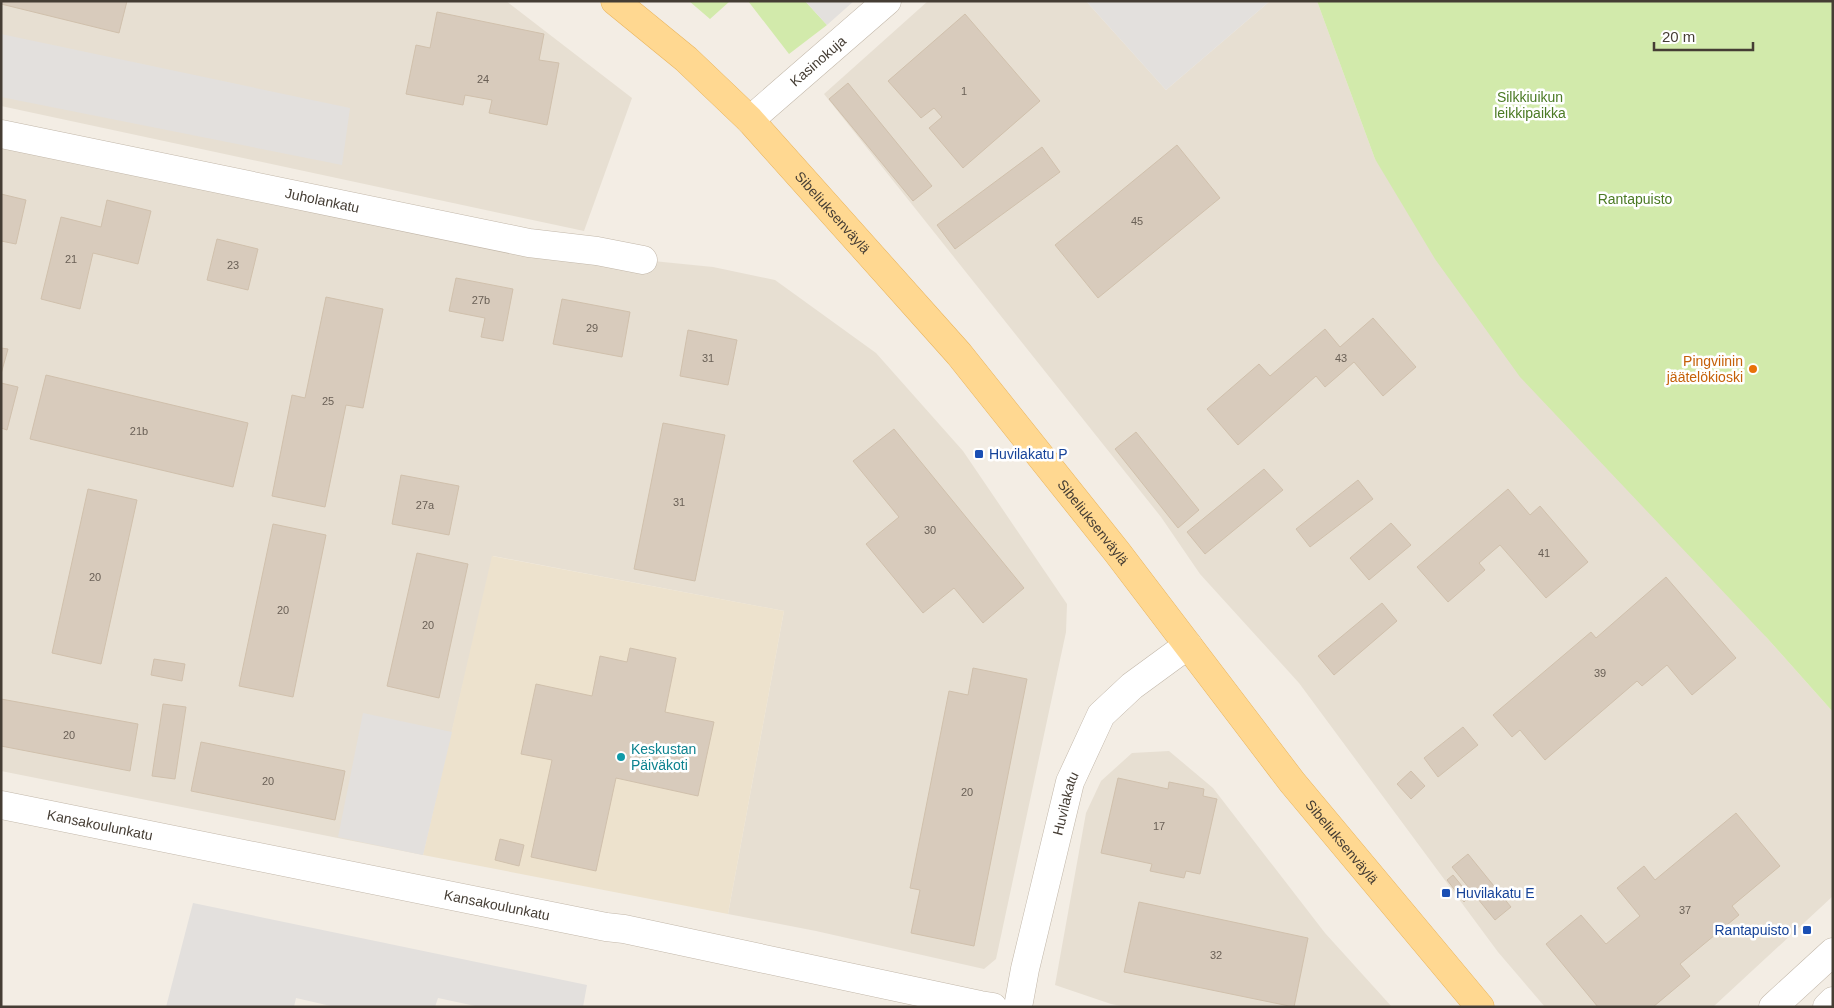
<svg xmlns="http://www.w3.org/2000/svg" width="1834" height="1008" font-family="Helvetica,sans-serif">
	<rect width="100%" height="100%" fill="#f3ede4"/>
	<path fill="#e7dfd2" d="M 1,1 L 506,1 L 632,98 L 584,231 L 1,106 Z
		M 928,1 L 1086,1 L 1166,90 L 1270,1 L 1317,1 L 1375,159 L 1767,638 L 1833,712 L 1833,896 L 1713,1007 L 1545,1007 L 1498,952 L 1299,683 L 1200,574 L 1161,517 L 824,94 Z
		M 1,140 L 643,260 L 713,267 L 775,280 L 876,353 L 963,451 L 1067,604 L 1066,632 L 996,959 L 984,969 L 816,931 L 728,914 L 784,611 L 493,556 L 423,855 L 1,771 Z
		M 1169,751 L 1213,788 L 1325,933 L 1392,1007 L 1126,1007 L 1111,1004 L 1055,985 L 1086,813 L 1101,781 L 1132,753 Z"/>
	<path fill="#ede2cd" d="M 492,556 L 784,611 L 728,914 L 423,855 Z"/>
	<path fill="#d2eaab" d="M 689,1 L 729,1 L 729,2 L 710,19 Z
		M 748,1 L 805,1 L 827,25 L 789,54 Z
		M 1317,1 L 1833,1 L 1833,712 L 1767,638 L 1520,377 L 1435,259 L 1375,159 Z"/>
	<path fill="#e3e0dd" d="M 805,1 L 854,1 L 827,25 Z
		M 1086,1 L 1270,1 L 1166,90 Z
		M 1,34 L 350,108 L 342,165 L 1,97 Z
		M 363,713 L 452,732 L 423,855 L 338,837 Z
		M 193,903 L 587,985 L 583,1007 L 480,1007 L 438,998 L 435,1007 L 335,1007 L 296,998 L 294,1007 L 166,1007 Z"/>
	<path fill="#d8cbbc" stroke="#d0c0ac" d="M 1,1 L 127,1 L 119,33 L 1,4 Z
		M 437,12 L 544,34 L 539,60 L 559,63 L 547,125 L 489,113 L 492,100 L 465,95 L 463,105 L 406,94 L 416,45 L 430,48 Z
		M 965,14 L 1040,101 L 963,168 L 929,128 L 942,117 L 934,108 L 921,118 L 888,81 Z
		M 848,83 L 932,186 L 913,201 L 829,99 Z
		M 1177,145 L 1220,198 L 1098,298 L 1055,245 Z
		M 1042,147 L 1060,172 L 955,249 L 937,225 Z
		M 1,194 L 26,200 L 16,244 L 1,241 Z
		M 107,200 L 151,211 L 138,264 L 93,253 L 80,309 L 41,299 L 61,217 L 101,227 Z
		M 217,239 L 258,249 L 248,290 L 207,280 Z
		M 456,278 L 513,289 L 503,341 L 481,337 L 485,318 L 449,311 Z
		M 326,297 L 383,309 L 363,408 L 346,405 L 325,507 L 272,496 L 292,395 L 305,398 Z
		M 562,299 L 630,312 L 622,357 L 553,344 Z
		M 1373,318 L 1416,367 L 1383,396 L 1354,362 L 1325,387 L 1316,376 L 1238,445 L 1207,409 L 1259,364 L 1270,376 L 1325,329 L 1340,347 Z
		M 688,330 L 737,340 L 728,385 L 680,376 Z
		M 1,348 L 8,349 L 1,374 Z
		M 46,375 L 248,423 L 233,487 L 30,439 Z
		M 1,383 L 18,387 L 7,430 L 1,428 Z
		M 663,423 L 725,435 L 695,581 L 634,569 Z
		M 894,429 L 1024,588 L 983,623 L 954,588 L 923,613 L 866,544 L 899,517 L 853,461 Z
		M 1136,432 L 1199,510 L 1178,528 L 1115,449 Z
		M 1264,469 L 1283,490 L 1205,554 L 1187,532 Z
		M 401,475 L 459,486 L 449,535 L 392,524 Z
		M 1358,480 L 1373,499 L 1310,547 L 1296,529 Z
		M 88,489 L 137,500 L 101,664 L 52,653 Z
		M 1508,489 L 1530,515 L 1540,506 L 1588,562 L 1546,598 L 1500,545 L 1479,563 L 1485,570 L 1448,602 L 1417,567 Z
		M 1391,523 L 1411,545 L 1369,580 L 1350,558 Z
		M 273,524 L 326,535 L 293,697 L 239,686 Z
		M 417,553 L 468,564 L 439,698 L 387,686 Z
		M 1666,577 L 1736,658 L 1692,695 L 1667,665 L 1642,686 L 1637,681 L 1545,760 L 1520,730 L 1512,737 L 1493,715 L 1591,632 L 1596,638 Z
		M 1382,603 L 1397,621 L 1334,675 L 1318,656 Z
		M 630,648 L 676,658 L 665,712 L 714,722 L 698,796 L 616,778 L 596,871 L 531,857 L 552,760 L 521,754 L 536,684 L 592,696 L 600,656 L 627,662 Z
		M 154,659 L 185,664 L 182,681 L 151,675 Z
		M 973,668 L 1027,679 L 974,946 L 911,933 L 920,890 L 910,888 L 949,691 L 968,695 Z
		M 1,699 L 138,724 L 130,771 L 1,746 Z
		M 163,704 L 186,707 L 175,779 L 152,776 Z
		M 1463,727 L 1478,745 L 1438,777 L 1424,758 Z
		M 201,742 L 345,771 L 335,820 L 191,791 Z
		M 1411,771 L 1425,786 L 1411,799 L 1397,784 Z
		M 1118,778 L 1168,789 L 1169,782 L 1204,789 L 1203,796 L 1217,799 L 1200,874 L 1186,871 L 1184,878 L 1150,871 L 1152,864 L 1101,853 Z
		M 1736,813 L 1780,866 L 1732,906 L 1739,915 L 1680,964 L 1690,976 L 1653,1007 L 1598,1007 L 1546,944 L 1581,915 L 1606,944 L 1640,916 L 1617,888 L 1644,866 L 1655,880 Z
		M 500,839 L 524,845 L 519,866 L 495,860 Z
		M 1468,854 L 1511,907 L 1495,920 L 1452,867 Z
		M 1453,875 L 1470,896 L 1464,902 L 1447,880 Z
		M 1139,902 L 1308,938 L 1294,1007 L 1124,972 Z"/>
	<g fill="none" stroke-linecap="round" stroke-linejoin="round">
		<g stroke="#c2b7a9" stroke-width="29">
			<g id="minor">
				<path id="s1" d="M 750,120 L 887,1"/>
				<path id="s2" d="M 1,134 L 529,243 L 597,251 L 643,260"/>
				<path id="s3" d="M 1,805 L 606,927 L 624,929 L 980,1005 L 993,1007"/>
				<path id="s4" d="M 1018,1007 L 1025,969 L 1070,782 L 1101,715 L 1132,686 L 1188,645"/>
				<path d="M 1773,1007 L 1833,952"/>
				<path d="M 1827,1007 L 1833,1001"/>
			</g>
		</g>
		<g stroke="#e9b45c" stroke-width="29">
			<g id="major">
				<path id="s5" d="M 615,1 L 686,59 L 750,120 L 959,354 L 1117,552 L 1292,782 L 1480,1007"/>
			</g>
		</g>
		<use href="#minor" stroke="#fff" stroke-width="28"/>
		<use href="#major" stroke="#ffd891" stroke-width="28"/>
	</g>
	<circle fill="#e8710a" stroke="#fff" stroke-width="2" cx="1753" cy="369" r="5"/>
	<g fill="#1a4fb4" stroke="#fff" stroke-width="2">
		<rect x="974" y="449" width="10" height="10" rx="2.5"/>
		<rect x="1441" y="888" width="10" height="10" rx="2.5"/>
		<rect x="1802" y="925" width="10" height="10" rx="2.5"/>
	</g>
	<circle fill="#0f9aa8" stroke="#fff" stroke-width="2" cx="621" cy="757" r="5"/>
	<g text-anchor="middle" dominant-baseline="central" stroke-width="5" stroke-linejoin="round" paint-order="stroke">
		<g font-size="11" fill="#6a6056">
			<text x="483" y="79">24</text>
			<text x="964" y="91">1</text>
			<text x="1137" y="221">45</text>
			<text x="71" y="259">21</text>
			<text x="233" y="265">23</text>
			<text x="481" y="300">27b</text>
			<text x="592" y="328">29</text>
			<text x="708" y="358">31</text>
			<text x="1341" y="358">43</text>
			<text x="328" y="401">25</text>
			<text x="139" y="431">21b</text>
			<text x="679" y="502">31</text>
			<text x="425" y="505">27a</text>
			<text x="930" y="530">30</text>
			<text x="1544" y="553">41</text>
			<text x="95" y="577">20</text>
			<text x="283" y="610">20</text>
			<text x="428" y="625">20</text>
			<text x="1600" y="673">39</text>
			<text x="69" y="735">20</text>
			<text x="268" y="781">20</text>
			<text x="967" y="792">20</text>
			<text x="1159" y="826">17</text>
			<text x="1685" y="910">37</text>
			<text x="1216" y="955">32</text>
		</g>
		<g font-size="14" fill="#453d34" stroke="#fff">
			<text stroke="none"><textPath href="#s1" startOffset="90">Kasinokuja</textPath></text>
			<text stroke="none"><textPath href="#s2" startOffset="328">Juholankatu</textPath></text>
			<text stroke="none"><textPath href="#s5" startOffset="304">Sibeliuksenväylä</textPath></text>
			<text stroke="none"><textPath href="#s5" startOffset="709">Sibeliuksenväylä</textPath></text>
			<text stroke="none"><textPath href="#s4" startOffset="209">Huvilakatu</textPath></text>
			<text stroke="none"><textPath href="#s3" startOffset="101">Kansakoulunkatu</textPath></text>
			<text stroke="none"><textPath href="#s5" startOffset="1114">Sibeliuksenväylä</textPath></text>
			<text stroke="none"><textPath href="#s3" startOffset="506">Kansakoulunkatu</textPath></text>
		</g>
		<g font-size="14" fill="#4b7a24" stroke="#fff">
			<text x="1530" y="97">Silkkiuikun<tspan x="1530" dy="16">leikkipaikka</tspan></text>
			<text x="1635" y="199">Rantapuisto</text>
		</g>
		<g font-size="14" fill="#c56008" stroke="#fff" text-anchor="end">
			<text x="1743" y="361">Pingviinin<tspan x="1743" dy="16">jäätelökioski</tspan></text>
		</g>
		<g font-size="14" fill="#164399" stroke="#fff" text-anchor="start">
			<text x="989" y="454">Huvilakatu P</text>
			<text x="1456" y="893">Huvilakatu E</text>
			<text x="1797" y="930" text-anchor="end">Rantapuisto I</text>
		</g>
		<g font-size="14" fill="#0d838f" stroke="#fff" text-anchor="start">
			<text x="631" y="749">Keskustan<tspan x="631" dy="16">Päiväkoti</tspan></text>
		</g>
	</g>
	<rect width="1834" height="1008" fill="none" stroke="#453d34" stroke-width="5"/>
	<path d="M1654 42v8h99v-8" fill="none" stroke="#453d34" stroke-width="2.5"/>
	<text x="1662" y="42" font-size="15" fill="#453d34" stroke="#ffffff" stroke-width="4" paint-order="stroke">20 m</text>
</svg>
